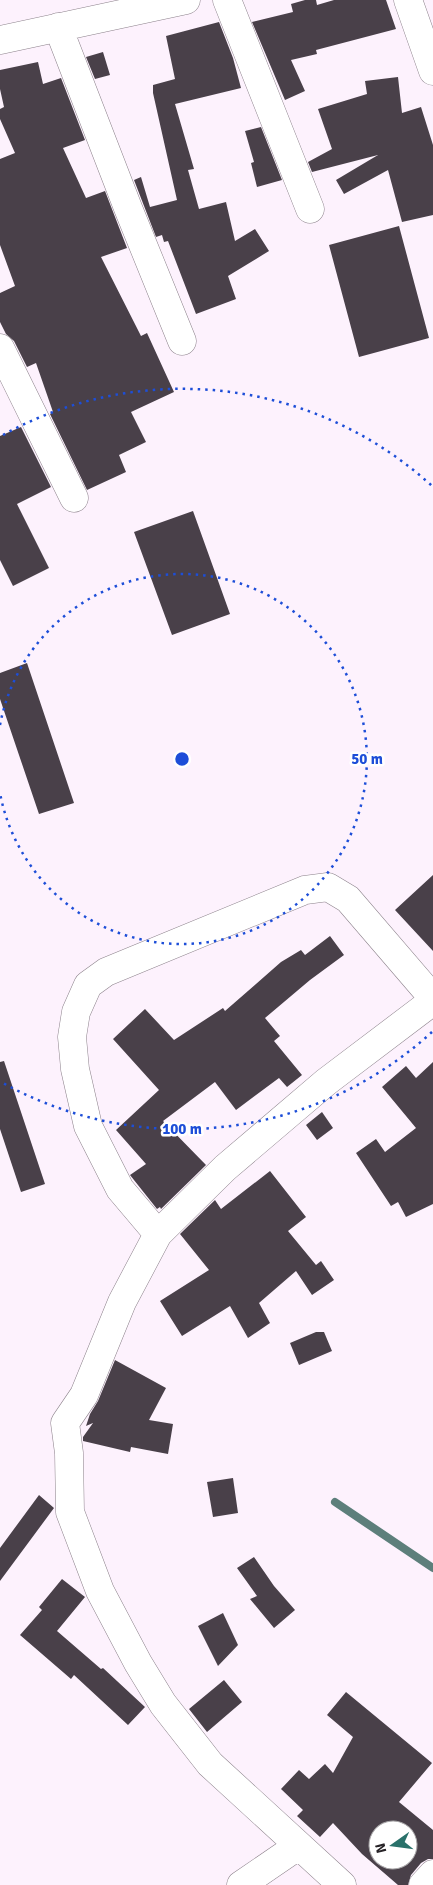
<svg xmlns="http://www.w3.org/2000/svg" width="433" height="1885" font-family="Signika,sans-serif">
	<rect width="100%" height="100%" fill="#fdf2fd"/>
	<g fill="none" stroke-linecap="round" stroke-linejoin="round">
		<path stroke="#5d7f7b" stroke-width="8" d="M 335,1502 L 433,1568"/>
	</g>
	<path fill="#494049" fill-rule="evenodd" d="M 305,0 L 316,0 L 317,5 L 334,0 L 386,0 L 396,29 L 316,50 L 317,54 L 291,60 L 305,91 L 285,100 L 252,22 L 293,12 L 291,4 Z
		M 219,22 L 233,58 L 241,88 L 175,104 L 194,169 L 188,170 L 199,209 L 226,202 L 235,241 L 255,229 L 269,251 L 228,276 L 236,299 L 196,314 L 168,241 L 164,242 L 162,235 L 156,237 L 134,180 L 141,177 L 150,207 L 177,200 L 153,93 L 153,85 L 175,79 L 166,36 Z
		M 103,52 L 110,75 L 95,79 L 86,57 Z
		M 38,62 L 43,84 L 61,78 L 85,140 L 63,148 L 86,198 L 105,191 L 127,248 L 101,257 L 141,336 L 147,333 L 174,392 L 131,412 L 146,442 L 119,455 L 126,472 L 87,490 L 50,414 L 53,412 L 36,363 L 27,367 L 14,341 L 6,334 L 0,322 L 0,293 L 15,286 L 0,245 L 0,159 L 15,153 L 0,119 L 0,109 L 4,107 L 0,89 L 0,70 Z
		M 398,77 L 402,113 L 421,107 L 433,145 L 433,215 L 402,222 L 388,170 L 344,194 L 336,180 L 378,155 L 312,172 L 308,162 L 332,149 L 318,109 L 367,94 L 365,81 Z
		M 261,127 L 282,180 L 257,187 L 251,163 L 254,162 L 245,131 Z
		M 399,226 L 429,338 L 359,357 L 329,245 Z
		M 21,427 L 51,487 L 17,504 L 49,568 L 13,586 L 0,560 L 0,436 Z
		M 193,511 L 230,614 L 172,635 L 134,532 Z
		M 27,663 L 74,803 L 39,814 L 0,699 L 0,673 Z
		M 433,875 L 433,951 L 395,910 Z
		M 330,936 L 344,955 L 310,980 L 265,1018 L 280,1036 L 274,1041 L 302,1075 L 287,1087 L 279,1078 L 236,1110 L 215,1082 L 163,1121 L 206,1165 L 161,1209 L 160,1207 L 157,1209 L 130,1175 L 146,1164 L 116,1130 L 159,1090 L 113,1039 L 145,1009 L 174,1040 L 223,1008 L 225,1011 L 281,962 L 301,950 L 305,955 Z
		M 4,1061 L 45,1184 L 21,1192 L 0,1129 L 0,1062 Z
		M 433,1062 L 433,1204 L 406,1217 L 398,1202 L 391,1206 L 356,1153 L 376,1139 L 385,1152 L 416,1128 L 382,1087 L 406,1066 L 416,1078 Z
		M 322,1112 L 333,1128 L 317,1140 L 306,1125 Z
		M 270,1171 L 306,1217 L 288,1231 L 316,1265 L 321,1261 L 334,1280 L 312,1295 L 296,1271 L 259,1303 L 270,1323 L 248,1338 L 230,1306 L 182,1336 L 160,1301 L 209,1270 L 180,1234 L 215,1200 L 221,1209 Z
		M 316,1332 L 324,1332 L 332,1351 L 299,1365 L 290,1343 Z
		M 115,1360 L 166,1388 L 149,1420 L 173,1424 L 168,1454 L 131,1447 L 130,1452 L 83,1441 L 83,1437 L 93,1423 L 86,1426 L 90,1414 L 98,1401 Z
		M 233,1478 L 238,1513 L 213,1517 L 207,1482 Z
		M 39,1495 L 54,1508 L 0,1581 L 0,1548 Z
		M 254,1557 L 274,1586 L 295,1610 L 274,1628 L 250,1599 L 257,1596 L 237,1568 Z
		M 62,1579 L 85,1597 L 57,1631 L 101,1669 L 103,1668 L 145,1707 L 128,1725 L 74,1675 L 71,1679 L 20,1635 L 42,1610 L 39,1607 Z
		M 223,1613 L 238,1645 L 218,1666 L 198,1626 Z
		M 224,1680 L 242,1702 L 207,1732 L 189,1709 Z
		M 346,1692 L 432,1763 L 399,1802 L 433,1830 L 433,1859 L 428,1859 L 421,1863 L 411,1875 L 408,1885 L 398,1885 L 362,1854 L 333,1823 L 320,1837 L 297,1816 L 303,1810 L 281,1789 L 299,1770 L 309,1779 L 325,1764 L 333,1773 L 353,1737 L 327,1715 ZM 378,1830 L 408,1830 L 408,1860 L 378,1860 Z"/>
	<g fill="none" stroke-linecap="round" stroke-linejoin="round">
		<g stroke="#8c828b" stroke-width="29">
			<path id="minor" d="M 227,0 L 310,209
				M 408,0 L 433,71
				M 58,27 L 128,208 L 182,341
				M 0,40 L 186,0
				M 0,348 L 74,498
				M 158,1234 L 120,1189 L 88,1126 L 75,1069 L 72,1037 L 76,1012 L 88,985 L 106,972 L 305,890 L 328,887 L 348,899 L 433,998
				M 241,1885 L 298,1846
				M 342,1885 L 210,1764 L 163,1704 L 138,1663 L 100,1591 L 70,1512 L 69,1453 L 65,1423 L 84,1395 L 122,1302 L 158,1234 L 225,1168 L 326,1082 L 433,1001
				M 423,1885 L 433,1874"/>
		</g>
		<use href="#minor" stroke="#fff" stroke-width="28"/>
	</g>
	<g fill="none" stroke="#1d4ed8" stroke-width="2.5" stroke-dasharray="2.5 5">
		<path d="M0 725A185 185 0 1 1 0 793"/>
		<path d="M432 1032A370 370 0 0 1 3 1083M3 435A370 370 0 0 1 432 486"/>
	</g>
	<circle cx="182" cy="759" r="8" fill="#1d4ed8" stroke="#fff" stroke-width="2.5"/>
	<g font-size="15" text-anchor="middle" font-weight="bold" fill="#1d4ed8" stroke="#fff" stroke-width="5" stroke-linejoin="round" paint-order="stroke">
		<text x="367" y="764">50 m</text>
		<text x="182" y="1134">100 m</text>
	</g>
	<g transform="translate(393 1845) rotate(256)"><circle r="24" fill="#ffffff" stroke="#a9a7a9"/>
	<path d="M0-4L9 19L0 12L-9 19Z" fill="#29716a"/>
	<text y="-8" font-size="14" font-weight="bold" text-anchor="middle" fill="#272327">N</text>
	</g>
</svg>
